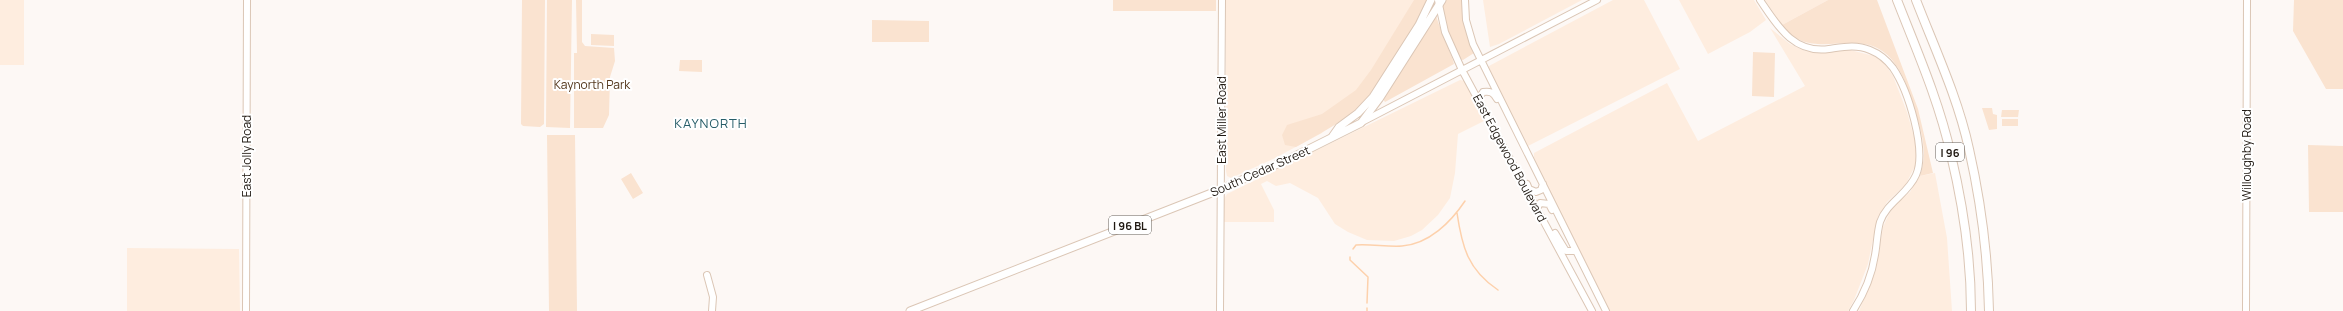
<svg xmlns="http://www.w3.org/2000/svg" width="2343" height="311" font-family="Manrope,sans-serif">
	<rect width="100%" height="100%" fill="#fdf8f5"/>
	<path fill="#feeddf" d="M 0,0 L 24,0 L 24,65 L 0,65 Z
		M 1226,0 L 1428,0 L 1424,9 L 1322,133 L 1273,159 L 1231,178 L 1227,176 L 1226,171 Z
		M 1483,0 L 1582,0 L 1499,44 L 1490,47 Z
		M 1613,0 L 1644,0 L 1680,69 L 1528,146 L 1489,70 L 1489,66 Z
		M 1679,0 L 1754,0 L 1766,20 L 1750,32 L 1708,54 Z
		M 1765,0 L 1828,0 L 1782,25 Z
		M 1770,28 L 1790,44 L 1805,51 L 1821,53 L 1850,50 L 1874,56 L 1884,63 L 1893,76 L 1907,112 L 1916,144 L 1916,164 L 1906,184 L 1887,202 L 1877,219 L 1868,264 L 1854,300 L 1848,311 L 1609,311 L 1573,241 L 1534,158 L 1534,153 L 1667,83 L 1698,141 L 1805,86 Z
		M 1460,80 L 1465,81 L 1486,120 L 1458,134 L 1455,173 L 1450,198 L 1438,215 L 1422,230 L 1411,236 L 1394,241 L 1367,240 L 1348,232 L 1335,224 L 1318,198 L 1290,183 L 1276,186 L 1267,181 L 1261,184 L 1274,210 L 1274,222 L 1224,222 L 1224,199 L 1227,194 Z
		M 1935,173 L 1947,238 L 1952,311 L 1859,311 L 1876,270 L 1883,227 L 1888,216 L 1894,206 L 1910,192 L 1920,176 Z
		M 127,248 L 239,249 L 240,311 L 127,311 Z"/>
	<path fill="#fae3d0" d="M 522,0 L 545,0 L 544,124 L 540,127 L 523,126 L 521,124 Z
		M 547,0 L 572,0 L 570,128 L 546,127 Z
		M 576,0 L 582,0 L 582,42 L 585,46 L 614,48 L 615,61 L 610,77 L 609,115 L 603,128 L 574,128 L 574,53 L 577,53 Z
		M 1113,0 L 1216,0 L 1216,11 L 1113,11 Z
		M 1414,0 L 1428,0 L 1421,16 L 1367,99 C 1347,120 1321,133 1296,147 L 1285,145 L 1282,135 L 1287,125 L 1322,114 L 1356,90 L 1371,70 Z
		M 1445,0 L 1463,0 L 1464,24 L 1474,53 L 1463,60 L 1460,59 L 1447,30 L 1442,5 Z
		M 1828,0 L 1877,0 L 1918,109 L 1933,173 L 1920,176 C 1928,153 1922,133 1915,111 C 1910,96 1906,81 1898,68 C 1865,16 1815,69 1782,25 Z
		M 2294,0 L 2343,0 L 2343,89 L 2326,89 L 2293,31 Z
		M 1436,15 C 1438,25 1454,60 1454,64 L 1385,102 L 1383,99 Z
		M 872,20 L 929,21 L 929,42 L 872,42 Z
		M 591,34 L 614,35 L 614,46 L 591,45 Z
		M 1753,52 L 1775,53 L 1774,97 L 1752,96 Z
		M 680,60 L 702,60 L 702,72 L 679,71 Z
		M 1982,108 L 1992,108 L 1993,114 L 1997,115 L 1997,129 L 1989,130 Z
		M 2002,110 L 2019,110 L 2018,117 L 2001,117 Z
		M 2002,119 L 2018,119 L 2018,126 L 2002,126 Z
		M 547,135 L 575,135 L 577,311 L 549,311 Z
		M 2308,145 L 2343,146 L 2343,212 L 2309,212 Z
		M 631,173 L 643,193 L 633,199 L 621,179 Z"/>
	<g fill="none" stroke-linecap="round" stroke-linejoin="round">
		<path stroke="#fdd1ac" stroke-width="1.5" d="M 1457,213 C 1462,247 1468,270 1498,290
			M 1353,249 L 1356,245 C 1372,244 1387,247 1402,246 C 1429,244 1451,222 1465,201
			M 1350,257 L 1350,260 L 1368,277 L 1367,303
			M 1367,311 L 1367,308"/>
		<g stroke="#dbc6b5" stroke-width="8">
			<path id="secondary" d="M 1438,0 L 1445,32 L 1462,70 L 1592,311
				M 1465,0 L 1466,20 L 1473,44 L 1606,311
				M 1760,0 C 1777,25 1793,54 1829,49 C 1843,47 1856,44 1870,50 C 1880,54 1887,60 1893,68 C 1908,90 1927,150 1916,175 C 1908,194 1887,202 1880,222 C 1877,233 1877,244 1875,255 C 1872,275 1864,294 1853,311
				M 1478,100 L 1483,92 C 1490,91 1493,92 1497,99
				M 1362,122 L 1597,0
				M 1527,184 L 1529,189 L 1536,192 L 1541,190 L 1543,184
				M 1537,209 L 1540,203 L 1549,204 L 1552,210
				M 1555,233 L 1566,251 L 1575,251
				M 707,275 L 713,297 L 712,311
				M 246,311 L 247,0
				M 1220,311 L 1222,0
				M 2246,311 L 2247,0"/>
		</g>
		<g stroke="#dbc6b5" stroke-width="9">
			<path id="primary" d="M 1332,137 L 1339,127 L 1358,113 L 1373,97 L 1419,25 L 1431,0
				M 910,311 L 1214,192 L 1287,160 L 1361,123 L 1379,99 L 1442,0"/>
		</g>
		<g stroke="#dbc6b5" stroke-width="10">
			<path id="highway" d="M 1897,0 C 1917,51 1939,101 1951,155 C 1963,205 1971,259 1971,311
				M 1916,0 C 1935,49 1958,98 1969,149 C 1981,202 1988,257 1989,311"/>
		</g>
		<use href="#secondary" stroke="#fff" stroke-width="6"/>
		<use href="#primary" stroke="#fff" stroke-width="7"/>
		<use href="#highway" stroke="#fff" stroke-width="8"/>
	</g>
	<g text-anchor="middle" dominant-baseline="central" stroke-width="4" stroke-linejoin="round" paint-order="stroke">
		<g fill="#fff" stroke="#635e59" stroke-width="1">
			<rect x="1936" y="143" width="28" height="18" rx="3"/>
			<rect x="1109" y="216" width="42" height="18" rx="3"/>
		</g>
		<g font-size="11" font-weight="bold" fill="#201912">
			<text x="1950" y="152">I 96</text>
			<text x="1130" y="225">I 96 BL</text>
		</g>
		<g font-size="12" fill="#52351a" stroke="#fff">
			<text x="592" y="84">Kaynorth Park</text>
		</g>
		<g font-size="12" fill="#201912" stroke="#fff">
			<text transform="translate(1221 120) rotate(-90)">East Miller Road</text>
			<text transform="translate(2246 155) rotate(-90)">Willoughby Road</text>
			<text transform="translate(246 156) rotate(-90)">East Jolly Road</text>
			<text transform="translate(1510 158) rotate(62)">East Edgewood Boulevard</text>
			<text transform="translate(1260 171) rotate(-24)">South Cedar Street</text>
		</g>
		<g font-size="13" letter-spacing="1" fill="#265d68" stroke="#fff">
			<text x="711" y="123">KAYNORTH</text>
		</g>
	</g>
</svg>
